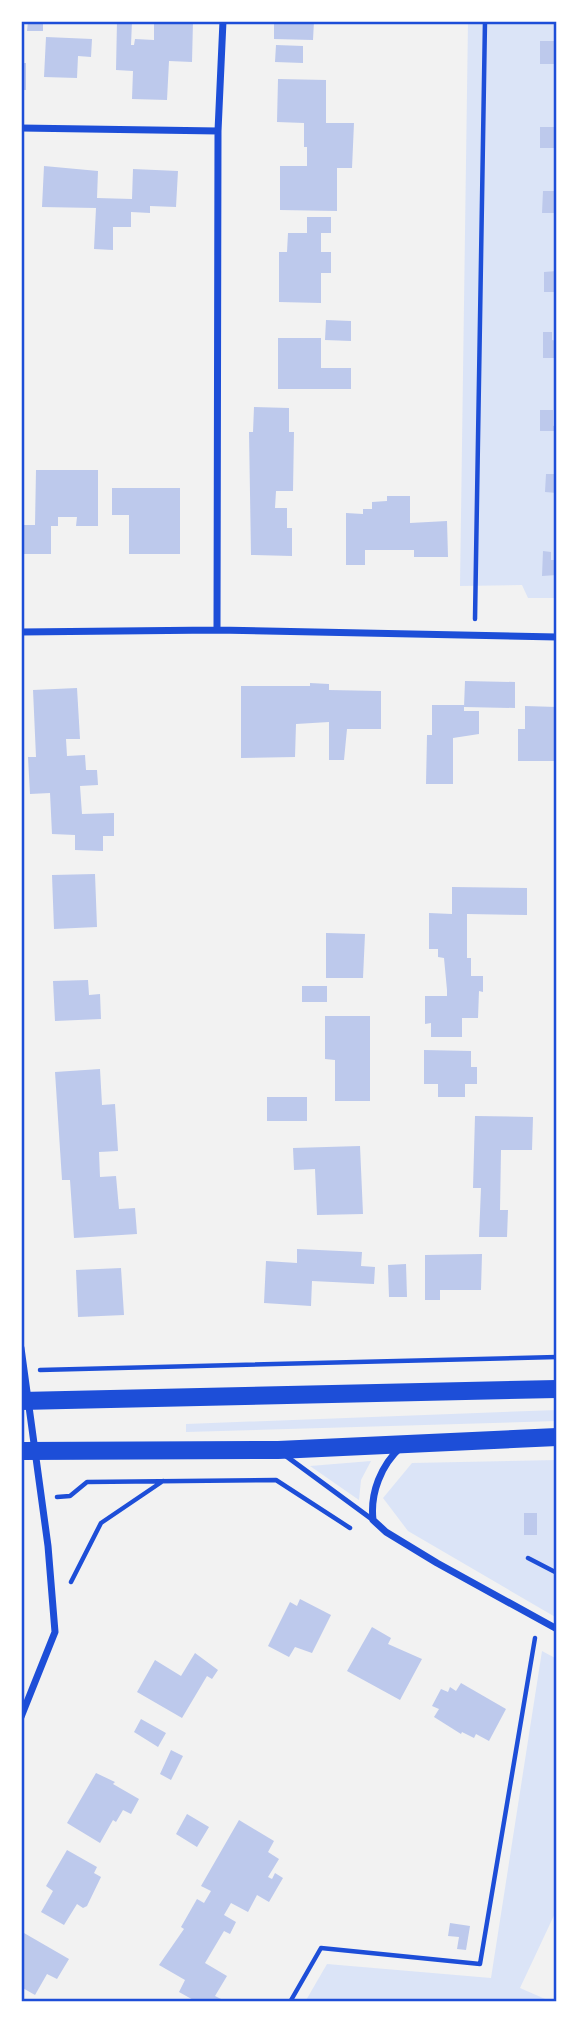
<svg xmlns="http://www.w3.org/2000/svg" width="578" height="2023" font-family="Quicksand,sans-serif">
	<rect width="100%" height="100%" fill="#f2f2f2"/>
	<path fill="#dbe4f7" d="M 468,21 L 557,21 L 557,598 L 528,598 L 522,585 L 460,586 Z
		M 557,1410 L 557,1421 L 186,1432 L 186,1424 Z
		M 557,1460 L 557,1618 L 408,1531 L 383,1498 L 412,1463 Z
		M 371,1461 L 361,1480 L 359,1500 L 310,1466 Z
		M 542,1651 L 557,1659 L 557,1909 L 520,1988 L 552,2002 L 305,2002 L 327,1964 L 491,1978 Z"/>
	<path fill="#bdc9ec" d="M 28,21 L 43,21 L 43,31 L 27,31 Z
		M 117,21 L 132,21 L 131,45 L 134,45 L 135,39 L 154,40 L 154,21 L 193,21 L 192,62 L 169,61 L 167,100 L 132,99 L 133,71 L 116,70 Z
		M 281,21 L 314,21 L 313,40 L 274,39 L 274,23 Z
		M 46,37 L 92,39 L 91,57 L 78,56 L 77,78 L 44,77 Z
		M 540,41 L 557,41 L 557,64 L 540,64 Z
		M 276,45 L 303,46 L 303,63 L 275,62 Z
		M 21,63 L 26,63 L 26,90 L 21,90 Z
		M 278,79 L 326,80 L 326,123 L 354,123 L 352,168 L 337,168 L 337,211 L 280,210 L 280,166 L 307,166 L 307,147 L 304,147 L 304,123 L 277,122 Z
		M 540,127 L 557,127 L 557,148 L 540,148 Z
		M 44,166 L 98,171 L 97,198 L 132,199 L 133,169 L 178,171 L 176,207 L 150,206 L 150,213 L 131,212 L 131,227 L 113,227 L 113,250 L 94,249 L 96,208 L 42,207 Z
		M 543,191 L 557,191 L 557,213 L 542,213 Z
		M 307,217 L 331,217 L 331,233 L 321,233 L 321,252 L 331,252 L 331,273 L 321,273 L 321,303 L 279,302 L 279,252 L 287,252 L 288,233 L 307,233 Z
		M 557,271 L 557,292 L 544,292 L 544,272 Z
		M 326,320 L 351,321 L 351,341 L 325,340 Z
		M 543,332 L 552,332 L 552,340 L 557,341 L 557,358 L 543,358 Z
		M 278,338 L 321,338 L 321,368 L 351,368 L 351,389 L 278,389 Z
		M 254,407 L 289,408 L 289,432 L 294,432 L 293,491 L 276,491 L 275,508 L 287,508 L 287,528 L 292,528 L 292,556 L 251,555 L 249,432 L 253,432 Z
		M 540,410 L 553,410 L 553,426 L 557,425 L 557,431 L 540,431 Z
		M 36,470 L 98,470 L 98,526 L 76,526 L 77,517 L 58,517 L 58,526 L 51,526 L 51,554 L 21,554 L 21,525 L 35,525 Z
		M 546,474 L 557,474 L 557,493 L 545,492 Z
		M 112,488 L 180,488 L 180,554 L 129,554 L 129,515 L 112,515 Z
		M 387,496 L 410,496 L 410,523 L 447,521 L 448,557 L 414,557 L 414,550 L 365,550 L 365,565 L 346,565 L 346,513 L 363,514 L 363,509 L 372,509 L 372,502 L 387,501 Z
		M 543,551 L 551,552 L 551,560 L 557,560 L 557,575 L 542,576 Z
		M 465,681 L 515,682 L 515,708 L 464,707 Z
		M 310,683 L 329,684 L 329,690 L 381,691 L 381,729 L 347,729 L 344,760 L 329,760 L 329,722 L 296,724 L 295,757 L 241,758 L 241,686 L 310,686 Z
		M 77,688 L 80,739 L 66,739 L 67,756 L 85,755 L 86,770 L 97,770 L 98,785 L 80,786 L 82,814 L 114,813 L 114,836 L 103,836 L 103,851 L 75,850 L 75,835 L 52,834 L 50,793 L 30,794 L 28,757 L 36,757 L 33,690 Z
		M 432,705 L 464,705 L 464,711 L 479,711 L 479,734 L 453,738 L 453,784 L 426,784 L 427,735 L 432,735 Z
		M 525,706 L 557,707 L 557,761 L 518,761 L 518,729 L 525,729 Z
		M 95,874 L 97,927 L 54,929 L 52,875 Z
		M 452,887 L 527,888 L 527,915 L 467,914 L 467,958 L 471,958 L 471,976 L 483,976 L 483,992 L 479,991 L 478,1018 L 462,1018 L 462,1037 L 431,1037 L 431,1023 L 425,1024 L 425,996 L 447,996 L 447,990 L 444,958 L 438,957 L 438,949 L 429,949 L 429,913 L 452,914 Z
		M 326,933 L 365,934 L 363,978 L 326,978 Z
		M 88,980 L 89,995 L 100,994 L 101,1019 L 55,1021 L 53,981 Z
		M 302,986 L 327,986 L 327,1002 L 302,1002 Z
		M 325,1016 L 370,1016 L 370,1101 L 335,1101 L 335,1060 L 325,1059 Z
		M 424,1050 L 471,1051 L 471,1067 L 477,1067 L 477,1084 L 465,1084 L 465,1097 L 438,1097 L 438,1084 L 424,1084 Z
		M 100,1069 L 102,1105 L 115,1104 L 118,1151 L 99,1152 L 100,1177 L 116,1176 L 119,1209 L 135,1208 L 137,1234 L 74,1238 L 70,1180 L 62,1180 L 55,1072 Z
		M 267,1097 L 307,1097 L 307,1121 L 267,1121 Z
		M 475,1116 L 533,1117 L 532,1150 L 501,1150 L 500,1210 L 508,1210 L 507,1237 L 479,1237 L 481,1188 L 473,1188 Z
		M 360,1146 L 363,1214 L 317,1215 L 315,1169 L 294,1170 L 293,1148 Z
		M 297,1249 L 362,1252 L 361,1266 L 375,1267 L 374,1284 L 312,1281 L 311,1306 L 264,1303 L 266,1261 L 297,1263 Z
		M 482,1254 L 481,1290 L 440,1290 L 440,1300 L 425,1300 L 425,1255 Z
		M 406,1264 L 407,1297 L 389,1297 L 388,1265 Z
		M 121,1268 L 124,1315 L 78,1317 L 76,1270 Z
		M 524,1513 L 537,1513 L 537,1535 L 524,1535 Z
		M 300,1599 L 331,1615 L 312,1653 L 295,1647 L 289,1657 L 268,1646 L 290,1602 L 297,1606 Z
		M 372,1627 L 391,1638 L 388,1644 L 422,1659 L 400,1700 L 347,1671 Z
		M 195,1653 L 218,1670 L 212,1679 L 207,1676 L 182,1718 L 137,1692 L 155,1660 L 181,1676 Z
		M 461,1683 L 506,1709 L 489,1741 L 476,1734 L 474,1738 L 462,1732 L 461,1734 L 434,1717 L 439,1709 L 432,1706 L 441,1689 L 448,1692 L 450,1687 L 456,1691 Z
		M 141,1719 L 166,1733 L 158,1747 L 134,1732 Z
		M 171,1750 L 183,1756 L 171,1780 L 160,1774 Z
		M 96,1773 L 115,1782 L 113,1784 L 139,1799 L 131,1814 L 123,1810 L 116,1822 L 113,1820 L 100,1843 L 67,1823 Z
		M 187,1814 L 209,1827 L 197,1847 L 176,1834 Z
		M 239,1820 L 274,1841 L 268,1852 L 279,1859 L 268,1877 L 272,1879 L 275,1873 L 283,1878 L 269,1902 L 257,1895 L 248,1912 L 231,1903 L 224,1915 L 236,1922 L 230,1934 L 224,1931 L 205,1963 L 227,1976 L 215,1996 L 223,2000 L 197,2002 L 179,1992 L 185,1980 L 159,1965 L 184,1929 L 181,1927 L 197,1899 L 204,1903 L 211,1891 L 201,1886 Z
		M 67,1850 L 97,1867 L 94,1873 L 101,1877 L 87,1906 L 83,1908 L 77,1904 L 64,1925 L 41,1912 L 53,1891 L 46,1886 Z
		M 450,1923 L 470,1926 L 466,1950 L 457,1949 L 459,1937 L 448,1936 Z
		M 24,1933 L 69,1959 L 57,1979 L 47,1974 L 35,1995 L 21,1987 L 21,1939 Z"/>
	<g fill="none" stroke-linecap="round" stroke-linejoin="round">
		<path stroke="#1d4ed8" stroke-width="4.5" d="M 475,619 L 485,21
			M 40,1370 L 557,1357
			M 57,1497 L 70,1496 L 87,1482 L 276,1480 L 350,1528
			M 528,1558 L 557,1573
			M 71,1582 L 101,1523 L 163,1481
			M 290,2002 L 321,1948 L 480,1964 L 535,1638"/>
		<path stroke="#1d4ed8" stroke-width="5" d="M 286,1456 L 373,1520"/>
		<path stroke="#1d4ed8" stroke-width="7" d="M 21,128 L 218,131
			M 217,630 L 218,131 L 223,21
			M 21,632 L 217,630 L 557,637
			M 21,1348 L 48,1546 L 55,1632 L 21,1717
			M 401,1447 C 381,1465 370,1493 373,1520 L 386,1532 L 437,1563 L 557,1629"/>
		<path stroke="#1d4ed8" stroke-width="18" d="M 21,1401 L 557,1389
			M 21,1451 L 278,1450 L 557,1437"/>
	</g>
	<rect width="578" height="2023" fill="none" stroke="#ffffff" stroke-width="46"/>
	<rect x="23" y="23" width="532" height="1977" fill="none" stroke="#1d4ed8" stroke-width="2.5"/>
</svg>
